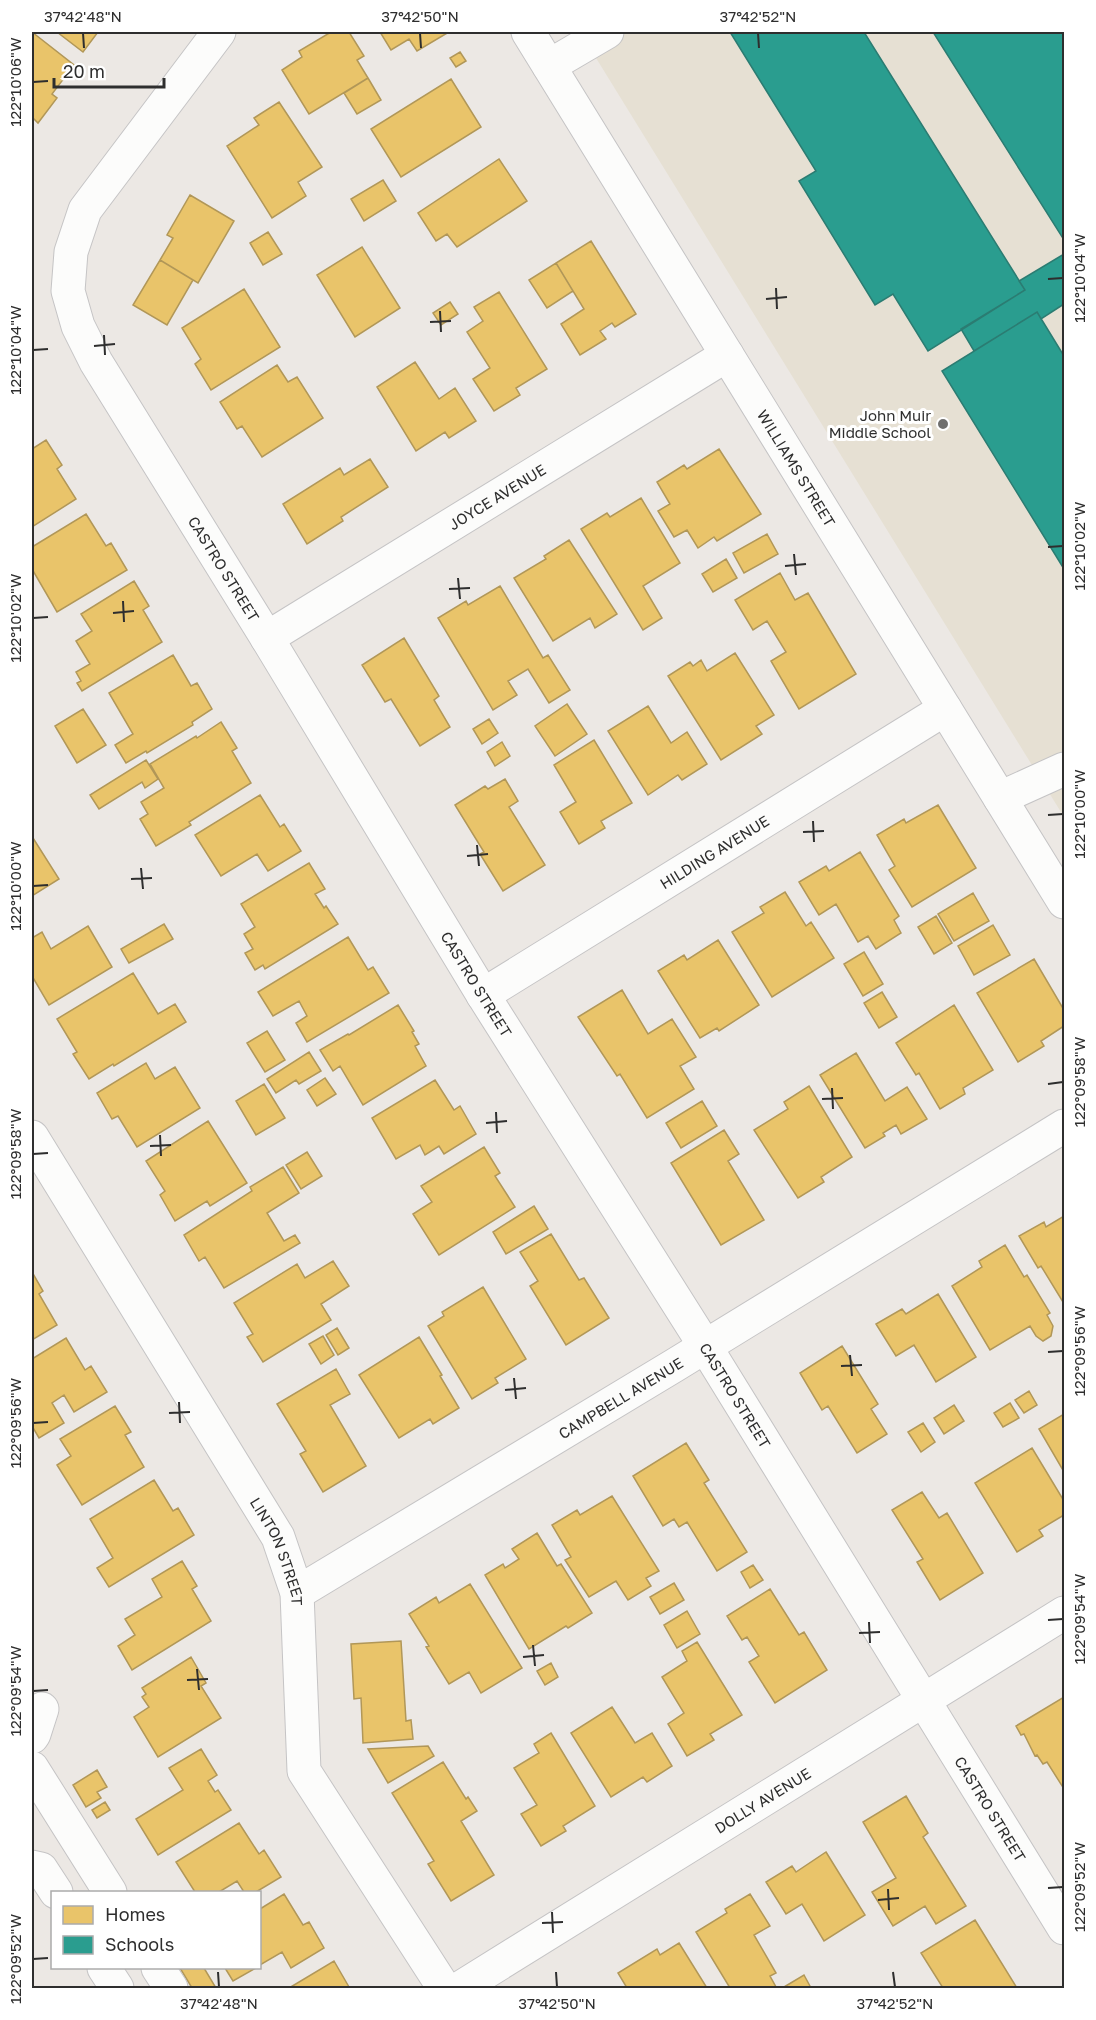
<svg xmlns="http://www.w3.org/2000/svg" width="1096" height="2020" font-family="'Golos Text',sans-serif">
	<rect width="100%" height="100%" fill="#ece8e4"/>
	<path fill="#e6e0d3" d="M 580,32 L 1064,32 L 1064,817 Z"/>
	<path fill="#e9c46a" stroke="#b19758" stroke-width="1.5" d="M 32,32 L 74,65 L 52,94 L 57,98 L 38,123 L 32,117 Z
		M 57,32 L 98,32 L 83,52 Z
		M 331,32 L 349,32 L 364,56 L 357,60 L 368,78 L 309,114 L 282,70 L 302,57 L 299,51 Z
		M 380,32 L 449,32 L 417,51 L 409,39 L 391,50 Z
		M 460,52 L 466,61 L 456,67 L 450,58 Z
		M 368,78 L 381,100 L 357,114 L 344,93 Z
		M 451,79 L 481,127 L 401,177 L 371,129 Z
		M 279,102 L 322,167 L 298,182 L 306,196 L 272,218 L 227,146 L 259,125 L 254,118 Z
		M 499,159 L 527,201 L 457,247 L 447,234 L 436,241 L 418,213 Z
		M 383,180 L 396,201 L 364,221 L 351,199 Z
		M 190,195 L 234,221 L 198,283 L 160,260 L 173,238 L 167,235 Z
		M 268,232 L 282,254 L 263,265 L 250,243 Z
		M 591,241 L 636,314 L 615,327 L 612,323 L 600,331 L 606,339 L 580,355 L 561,324 L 584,309 L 556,263 Z
		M 362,247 L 400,308 L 355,337 L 317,275 Z
		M 160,260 L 193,280 L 167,325 L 133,305 Z
		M 556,263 L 573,291 L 547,308 L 529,280 Z
		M 244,289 L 280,347 L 211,390 L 195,364 L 201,359 L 182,328 Z
		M 499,292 L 547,369 L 516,388 L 520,395 L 494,411 L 473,379 L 490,368 L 467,332 L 483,321 L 474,307 Z
		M 450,302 L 458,314 L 441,325 L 433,313 Z
		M 415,362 L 439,399 L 455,388 L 476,421 L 449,438 L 445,432 L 416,451 L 377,387 Z
		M 277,365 L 288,382 L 297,377 L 323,418 L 262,457 L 242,426 L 237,429 L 220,402 Z
		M 46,440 L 62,465 L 57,469 L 76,499 L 32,527 L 32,449 Z
		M 719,449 L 761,514 L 717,541 L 714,537 L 698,548 L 687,530 L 674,537 L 658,511 L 670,504 L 657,482 L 684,465 L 687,469 Z
		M 370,459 L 388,487 L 341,517 L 343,521 L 307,544 L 283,504 L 340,468 L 344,475 Z
		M 641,498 L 680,563 L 643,586 L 662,618 L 643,630 L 581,529 L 607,513 L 610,517 Z
		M 86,514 L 106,546 L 111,543 L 127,570 L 57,612 L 32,569 L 32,547 Z
		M 767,534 L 778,554 L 744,573 L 733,553 Z
		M 569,540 L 617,614 L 595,628 L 590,618 L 553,641 L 514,578 L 546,559 L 544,556 Z
		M 726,559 L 737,578 L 713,592 L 702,574 Z
		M 780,573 L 795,600 L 808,593 L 856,674 L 799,709 L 771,661 L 786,652 L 767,621 L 753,630 L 735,600 Z
		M 134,581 L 149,606 L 143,610 L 162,642 L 82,691 L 77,683 L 81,681 L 76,672 L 90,664 L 76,641 L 92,631 L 81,614 Z
		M 500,586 L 543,658 L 548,655 L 570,690 L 549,703 L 528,669 L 508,681 L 517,695 L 493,710 L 438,618 L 466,601 L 468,605 Z
		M 404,638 L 439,696 L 434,700 L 450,727 L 420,746 L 391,699 L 385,702 L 362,665 Z
		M 735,653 L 774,715 L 756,726 L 762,734 L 721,760 L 668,676 L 690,662 L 693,666 L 701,660 L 707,671 Z
		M 173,655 L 191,686 L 197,683 L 212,709 L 192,722 L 193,725 L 147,753 L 146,751 L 126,763 L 115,745 L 133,734 L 109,693 Z
		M 567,704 L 587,734 L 555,756 L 535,726 Z
		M 648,706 L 671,743 L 687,732 L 707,764 L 682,780 L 678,775 L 648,795 L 608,731 Z
		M 83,709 L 106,745 L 77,763 L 55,726 Z
		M 489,719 L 498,733 L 482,744 L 473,729 Z
		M 221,722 L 237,748 L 232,751 L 251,783 L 189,822 L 191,825 L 156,846 L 140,819 L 148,814 L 141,802 L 164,788 L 150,764 L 196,736 L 197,738 Z
		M 594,740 L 632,803 L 601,821 L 605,828 L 579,844 L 560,812 L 576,802 L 554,765 Z
		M 502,742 L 510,756 L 495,766 L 487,752 Z
		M 146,760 L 158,779 L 145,788 L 142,782 L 99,809 L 90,795 Z
		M 505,779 L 518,801 L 509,807 L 545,865 L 503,891 L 480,854 L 484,852 L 455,805 L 485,786 L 488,789 Z
		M 260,795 L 280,827 L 284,824 L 301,851 L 268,871 L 257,854 L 221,876 L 195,835 Z
		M 938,805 L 976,868 L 912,907 L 889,870 L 895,866 L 877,835 L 904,819 L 906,823 Z
		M 33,838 L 59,879 L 32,896 L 32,839 Z
		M 860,852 L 899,916 L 894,920 L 901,933 L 876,949 L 868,936 L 858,942 L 836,904 L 819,915 L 799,882 L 826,866 L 829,871 Z
		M 309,863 L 325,889 L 315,894 L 324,908 L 326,906 L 338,924 L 265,969 L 263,965 L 255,970 L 245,953 L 253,949 L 244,934 L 255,927 L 241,904 Z
		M 785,892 L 806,926 L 811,922 L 834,958 L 772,997 L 732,932 L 764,913 L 760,907 Z
		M 973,893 L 989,921 L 954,941 L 938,914 Z
		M 936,916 L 952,943 L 934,954 L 918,927 Z
		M 164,924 L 173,939 L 129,963 L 121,949 Z
		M 993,925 L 1010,955 L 974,975 L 958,946 Z
		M 88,926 L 112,967 L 49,1005 L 32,976 L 32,938 L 42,932 L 51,949 Z
		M 348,937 L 368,970 L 373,967 L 389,993 L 307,1042 L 296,1023 L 307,1016 L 299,1001 L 273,1016 L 258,992 Z
		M 718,940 L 759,1005 L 719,1031 L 717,1028 L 700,1038 L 658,971 L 684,955 L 687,960 Z
		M 864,952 L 883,984 L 863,996 L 844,964 Z
		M 1034,959 L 1064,1010 L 1064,1026 L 1041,1041 L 1044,1046 L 1018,1062 L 977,993 Z
		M 133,973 L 158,1014 L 175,1004 L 186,1022 L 114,1066 L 113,1064 L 89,1079 L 73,1054 L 77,1052 L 57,1019 Z
		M 622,990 L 648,1034 L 672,1019 L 696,1057 L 680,1066 L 694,1089 L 647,1118 L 620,1074 L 617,1076 L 578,1017 Z
		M 882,992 L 897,1017 L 879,1028 L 864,1003 Z
		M 398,1005 L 414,1031 L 412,1032 L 419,1044 L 415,1046 L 426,1066 L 363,1105 L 340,1066 L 333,1071 L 320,1050 L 348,1034 L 349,1035 Z
		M 954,1005 L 993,1070 L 963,1088 L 965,1094 L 940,1109 L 919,1073 L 916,1075 L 896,1043 Z
		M 267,1031 L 285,1060 L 265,1072 L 247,1043 Z
		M 309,1052 L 321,1071 L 299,1084 L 296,1080 L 276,1093 L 267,1079 Z
		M 856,1053 L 885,1101 L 907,1087 L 927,1119 L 901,1134 L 896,1125 L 883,1133 L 885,1136 L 865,1148 L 820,1075 Z
		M 146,1063 L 155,1079 L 175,1067 L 200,1108 L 137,1147 L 118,1116 L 112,1119 L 97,1093 Z
		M 325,1078 L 336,1094 L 317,1106 L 307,1090 Z
		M 435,1080 L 454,1110 L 460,1106 L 476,1134 L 444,1154 L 439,1146 L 425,1155 L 420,1145 L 396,1159 L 372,1118 Z
		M 264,1084 L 285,1118 L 256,1135 L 236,1101 Z
		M 809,1086 L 852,1157 L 821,1177 L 824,1182 L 798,1198 L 754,1130 L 788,1109 L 784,1102 Z
		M 702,1101 L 717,1126 L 681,1148 L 666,1123 Z
		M 208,1121 L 247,1183 L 210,1206 L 207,1201 L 175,1221 L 160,1195 L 165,1191 L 146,1161 Z
		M 724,1130 L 739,1154 L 728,1161 L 764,1220 L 721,1245 L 671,1163 Z
		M 484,1147 L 500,1173 L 495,1176 L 515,1207 L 439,1255 L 413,1214 L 432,1202 L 421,1186 Z
		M 307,1152 L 322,1176 L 301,1189 L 286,1165 Z
		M 283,1167 L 299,1193 L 267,1213 L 284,1241 L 295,1235 L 300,1243 L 224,1288 L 205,1257 L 199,1261 L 184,1235 L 252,1191 L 250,1187 Z
		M 534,1206 L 548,1229 L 506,1254 L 493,1232 Z
		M 1064,1216 L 1064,1301 L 1063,1302 L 1041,1266 L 1038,1268 L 1019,1236 L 1044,1222 L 1046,1227 Z
		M 551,1234 L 579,1280 L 584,1278 L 609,1318 L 566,1345 L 530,1286 L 538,1281 L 520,1252 Z
		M 1005,1245 L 1024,1277 L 1027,1275 L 1050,1313 L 1047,1315 L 1053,1326 L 1051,1336 L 1043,1341 L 1036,1336 L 1030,1326 L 990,1350 L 952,1286 L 982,1267 L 979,1261 Z
		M 333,1261 L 349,1286 L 321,1304 L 331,1320 L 263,1362 L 247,1337 L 253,1334 L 234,1303 L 297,1264 L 305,1278 Z
		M 32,1272 L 43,1291 L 39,1294 L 57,1325 L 32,1340 Z
		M 483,1287 L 526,1359 L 495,1378 L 498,1383 L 472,1399 L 428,1326 L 444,1316 L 442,1312 Z
		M 938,1294 L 976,1357 L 936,1382 L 914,1345 L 896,1356 L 876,1324 L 902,1309 L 906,1314 Z
		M 337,1328 L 349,1348 L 338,1355 L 326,1335 Z
		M 323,1336 L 334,1355 L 321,1364 L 309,1344 Z
		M 419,1337 L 442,1375 L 440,1376 L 459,1408 L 433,1424 L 430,1419 L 399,1438 L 359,1375 Z
		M 66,1338 L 85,1370 L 91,1366 L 107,1392 L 74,1412 L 64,1395 L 52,1403 L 64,1423 L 39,1438 L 32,1426 L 32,1359 Z
		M 842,1346 L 878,1404 L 871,1409 L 887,1434 L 857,1453 L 828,1406 L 822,1410 L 800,1373 Z
		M 336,1369 L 350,1394 L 330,1405 L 366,1466 L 323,1492 L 300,1454 L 306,1451 L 277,1404 Z
		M 1029,1391 L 1037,1405 L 1024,1413 L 1015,1400 Z
		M 1010,1403 L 1019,1418 L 1003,1427 L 994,1413 Z
		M 954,1405 L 964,1421 L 944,1434 L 934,1418 Z
		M 115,1406 L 131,1432 L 125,1435 L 144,1467 L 82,1505 L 57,1465 L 71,1456 L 60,1439 Z
		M 1064,1414 L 1064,1472 L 1039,1429 Z
		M 923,1423 L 935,1442 L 921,1452 L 908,1432 Z
		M 686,1443 L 709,1480 L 704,1483 L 747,1552 L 717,1571 L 687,1522 L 679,1527 L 674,1519 L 663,1526 L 633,1476 Z
		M 1032,1448 L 1064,1501 L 1064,1515 L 1039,1530 L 1043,1536 L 1017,1552 L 975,1483 Z
		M 154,1480 L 173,1511 L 178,1508 L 194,1535 L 109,1587 L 97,1568 L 113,1558 L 90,1519 Z
		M 922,1492 L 939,1518 L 947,1513 L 983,1573 L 940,1600 L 917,1562 L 923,1559 L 892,1510 Z
		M 612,1496 L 659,1571 L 646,1578 L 651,1586 L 628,1600 L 616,1581 L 589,1597 L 565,1560 L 571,1557 L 552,1525 L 577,1510 L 580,1515 Z
		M 537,1533 L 557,1566 L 561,1564 L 592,1613 L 568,1628 L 566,1626 L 529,1649 L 485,1575 L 503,1564 L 505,1568 L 519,1559 L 512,1549 Z
		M 182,1561 L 197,1586 L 192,1589 L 211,1621 L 132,1670 L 118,1646 L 135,1635 L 125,1619 L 162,1597 L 152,1579 Z
		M 753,1565 L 763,1580 L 750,1588 L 741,1572 Z
		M 674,1583 L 684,1600 L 660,1614 L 650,1597 Z
		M 470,1584 L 522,1668 L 481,1693 L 469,1672 L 449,1684 L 426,1647 L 429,1646 L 409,1614 L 436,1597 L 439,1603 Z
		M 770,1589 L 799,1635 L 804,1632 L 827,1670 L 775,1703 L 749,1662 L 759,1656 L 747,1637 L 742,1640 L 727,1616 Z
		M 687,1611 L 700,1634 L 677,1648 L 664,1625 Z
		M 401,1641 L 406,1721 L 411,1720 L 413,1739 L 363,1743 L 361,1698 L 354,1699 L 351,1644 Z
		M 697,1642 L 742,1715 L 710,1734 L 714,1740 L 687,1756 L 668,1724 L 684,1713 L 662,1677 L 687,1661 L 682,1651 Z
		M 191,1657 L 206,1683 L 201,1686 L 221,1718 L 158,1757 L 134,1717 L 149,1707 L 142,1697 L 146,1694 L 142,1688 Z
		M 551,1663 L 558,1677 L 545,1685 L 537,1671 Z
		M 1064,1697 L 1064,1789 L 1047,1762 L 1043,1764 L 1037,1755 L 1035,1756 L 1024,1734 L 1021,1735 L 1016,1726 Z
		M 612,1707 L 635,1743 L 652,1733 L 672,1766 L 647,1782 L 643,1777 L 611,1797 L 571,1733 Z
		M 551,1733 L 595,1806 L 563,1826 L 566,1831 L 541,1846 L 521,1814 L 537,1805 L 514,1768 L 539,1753 L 534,1744 Z
		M 428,1746 L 434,1756 L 388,1783 L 368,1749 Z
		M 201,1749 L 217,1775 L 208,1781 L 215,1792 L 218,1790 L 231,1810 L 158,1855 L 136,1819 L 183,1790 L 169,1768 Z
		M 443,1762 L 466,1799 L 468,1797 L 477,1811 L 461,1821 L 494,1875 L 451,1901 L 428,1864 L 434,1861 L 392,1793 Z
		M 97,1770 L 107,1787 L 97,1792 L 101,1798 L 86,1807 L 73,1785 Z
		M 906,1796 L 928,1833 L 923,1837 L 966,1906 L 936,1924 L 925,1906 L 893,1926 L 872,1892 L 896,1878 L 863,1822 Z
		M 105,1802 L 110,1810 L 97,1818 L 92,1810 Z
		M 239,1823 L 259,1854 L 264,1850 L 281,1877 L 256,1892 L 244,1892 L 237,1881 L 219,1892 L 195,1892 L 176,1862 Z
		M 826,1852 L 865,1915 L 824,1941 L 802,1904 L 786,1914 L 766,1882 L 792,1866 L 796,1872 Z
		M 284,1894 L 303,1925 L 309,1922 L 324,1948 L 291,1968 L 282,1952 L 260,1965 L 260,1909 Z
		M 750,1894 L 770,1926 L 754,1935 L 776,1973 L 770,1976 L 776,1987 L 774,1988 L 730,1988 L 696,1932 L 727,1913 L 725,1909 Z
		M 975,1920 L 1017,1988 L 943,1988 L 921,1953 Z
		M 679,1943 L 707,1988 L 627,1988 L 618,1973 L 657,1949 L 660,1955 Z
		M 334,1961 L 349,1987 L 289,1988 Z
		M 180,1968 L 204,1968 L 216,1988 L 192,1988 Z
		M 225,1968 L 256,1968 L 233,1981 Z
		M 804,1975 L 811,1988 L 785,1988 L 784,1987 Z"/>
	<path fill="#2a9d8f" stroke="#2b7c72" stroke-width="1.5" d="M 730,32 L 864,32 L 1025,290 L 928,351 L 893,294 L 875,305 L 799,181 L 816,171 Z
		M 933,32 L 1064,32 L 1064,240 Z
		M 1064,254 L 1064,304 L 1041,319 L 1037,312 L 974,351 L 961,329 L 1025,290 L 1019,281 Z
		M 1037,312 L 1064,356 L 1064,569 L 942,371 Z"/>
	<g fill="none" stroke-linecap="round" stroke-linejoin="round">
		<g stroke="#c5c4c5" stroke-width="35">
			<g id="minor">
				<path id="s1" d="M 219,32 L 85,210 L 71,252 L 68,291 L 78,326 L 96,362 L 267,638 L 483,995 L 705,1346 L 1064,1928"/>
				<path id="s2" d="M 528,32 L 1064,902"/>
				<path d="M 549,66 L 607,32"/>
				<path id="s3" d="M 267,638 L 727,355"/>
				<path d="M 1000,798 L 1064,769"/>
				<path id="s4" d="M 483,995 L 945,709"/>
				<path id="s5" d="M 32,1137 L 278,1537 L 297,1593 L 304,1771 L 444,1988"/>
				<path id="s6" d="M 297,1593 L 675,1365 L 1064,1126"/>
				<path d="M 32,1737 L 34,1734 L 42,1709"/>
				<path d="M 32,1768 L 110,1892"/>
				<path d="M 32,1867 L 41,1869 L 56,1892"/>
				<path d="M 104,1968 L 117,1988"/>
				<path d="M 158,1968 L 171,1988"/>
				<path id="s7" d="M 460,1988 L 1064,1613"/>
			</g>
		</g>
		<use href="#minor" stroke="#fcfcfb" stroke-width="33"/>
	</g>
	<path fill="none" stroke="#2e2e2e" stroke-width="2" d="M 83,33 L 84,48M 420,33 L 421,48M 758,33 L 759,48M 33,82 L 48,81M 1048,279 L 1063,278M 776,288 L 777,309M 766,299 L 787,297M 440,311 L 441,332M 430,322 L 451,321M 104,335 L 105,355M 94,346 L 115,344M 33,350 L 48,349M 1048,547 L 1063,546M 794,554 L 796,575M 785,566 L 806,564M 458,578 L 460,599M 449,589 L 470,588M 123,601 L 124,622M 113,613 L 134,611M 33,618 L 48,617M 1048,815 L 1063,814M 813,821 L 814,842M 803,832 L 824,831M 477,845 L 479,866M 467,856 L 488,854M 141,868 L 143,889M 131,879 L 152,878M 33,886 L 48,885M 1048,1084 L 1063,1082M 832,1088 L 833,1109M 822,1099 L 843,1098M 496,1112 L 497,1133M 486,1123 L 507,1121M 160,1135 L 161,1156M 150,1146 L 171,1145M 33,1154 L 48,1153M 1048,1352 L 1063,1351M 850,1355 L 852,1376M 841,1366 L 862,1365M 514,1378 L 516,1399M 505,1390 L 526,1388M 179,1402 L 180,1423M 169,1413 L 190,1412M 33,1423 L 48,1422M 1048,1620 L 1063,1619M 869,1622 L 870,1643M 859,1633 L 880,1632M 533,1645 L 535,1666M 523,1657 L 544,1655M 197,1669 L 199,1690M 187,1680 L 208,1679M 33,1691 L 48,1690M 1048,1888 L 1063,1887M 888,1889 L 889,1910M 878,1900 L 899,1898M 552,1912 L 553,1933M 542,1923 L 563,1922M 33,1959 L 48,1958M 218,1972 L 219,1987M 556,1972 L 557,1987M 893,1972 L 895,1987"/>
	<circle fill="#706f6e" stroke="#fff" stroke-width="2" cx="943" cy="424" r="6"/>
	<g text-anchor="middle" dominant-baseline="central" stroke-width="6" stroke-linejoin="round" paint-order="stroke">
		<g font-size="15" fill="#2e2e2e" stroke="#fff" text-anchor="end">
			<text x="931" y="415">John Muir<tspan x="931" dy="17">Middle School</tspan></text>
		</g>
		<g font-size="15" fill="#2e2e2e" stroke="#fff">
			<text stroke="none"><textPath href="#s2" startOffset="512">WILLIAMS STREET</textPath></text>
			<text stroke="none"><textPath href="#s3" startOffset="270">JOYCE AVENUE</textPath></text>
			<text stroke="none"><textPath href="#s1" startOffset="626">CASTRO STREET</textPath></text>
			<text stroke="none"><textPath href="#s4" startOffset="272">HILDING AVENUE</textPath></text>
			<text stroke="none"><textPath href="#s1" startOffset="1112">CASTRO STREET</textPath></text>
			<text stroke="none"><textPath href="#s1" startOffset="1598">CASTRO STREET</textPath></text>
			<text stroke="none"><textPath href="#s6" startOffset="378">CAMPBELL AVENUE</textPath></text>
			<text stroke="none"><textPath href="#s5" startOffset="483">LINTON STREET</textPath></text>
			<text stroke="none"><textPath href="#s7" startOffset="356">DOLLY AVENUE</textPath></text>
			<text stroke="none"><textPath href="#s1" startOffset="2084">CASTRO STREET</textPath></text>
		</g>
	</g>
	<rect width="1096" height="2020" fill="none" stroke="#ffffff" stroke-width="66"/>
	<rect x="51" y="1891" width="210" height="78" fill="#ffffff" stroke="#ababab" stroke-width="1.5"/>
	<rect x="63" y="1906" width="30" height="18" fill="#e9c46a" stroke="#ababab" stroke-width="1.5"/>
	<text x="105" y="1921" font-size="18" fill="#2e2e2e">Homes</text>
	<rect x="63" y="1936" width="30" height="18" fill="#2a9d8f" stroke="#ababab" stroke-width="1.5"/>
	<text x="105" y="1951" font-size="18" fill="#2e2e2e">Schools</text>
	<path d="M54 78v9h110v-9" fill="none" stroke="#2e2e2e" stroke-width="3"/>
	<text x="63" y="78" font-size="18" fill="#2e2e2e" stroke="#ffffff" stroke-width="4.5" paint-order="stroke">20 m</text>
	<rect x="33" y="33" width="1030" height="1954" fill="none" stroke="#2e2e2e" stroke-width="2"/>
	<g font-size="15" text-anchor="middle" fill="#2e2e2e">
		<text x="83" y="22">37°42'48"N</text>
		<text x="420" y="22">37°42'50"N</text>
		<text x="758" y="22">37°42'52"N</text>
		<text transform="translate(16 82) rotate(-90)" y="5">122°10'06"W</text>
		<text transform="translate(1080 278) rotate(-90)" y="5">122°10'04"W</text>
		<text transform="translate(16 350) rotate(-90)" y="5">122°10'04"W</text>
		<text transform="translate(1080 546) rotate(-90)" y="5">122°10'02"W</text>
		<text transform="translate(16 618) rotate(-90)" y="5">122°10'02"W</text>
		<text transform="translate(1080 814) rotate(-90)" y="5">122°10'00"W</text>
		<text transform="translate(16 886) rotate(-90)" y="5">122°10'00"W</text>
		<text transform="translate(1080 1082) rotate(-90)" y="5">122°09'58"W</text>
		<text transform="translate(16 1154) rotate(-90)" y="5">122°09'58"W</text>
		<text transform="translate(1080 1351) rotate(-90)" y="5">122°09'56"W</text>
		<text transform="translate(16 1423) rotate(-90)" y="5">122°09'56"W</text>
		<text transform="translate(1080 1619) rotate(-90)" y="5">122°09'54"W</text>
		<text transform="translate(16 1691) rotate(-90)" y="5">122°09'54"W</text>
		<text transform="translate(1080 1887) rotate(-90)" y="5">122°09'52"W</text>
		<text transform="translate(16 1959) rotate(-90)" y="5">122°09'52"W</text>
		<text x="219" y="2009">37°42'48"N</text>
		<text x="557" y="2009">37°42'50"N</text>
		<text x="895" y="2009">37°42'52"N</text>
	</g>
</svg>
